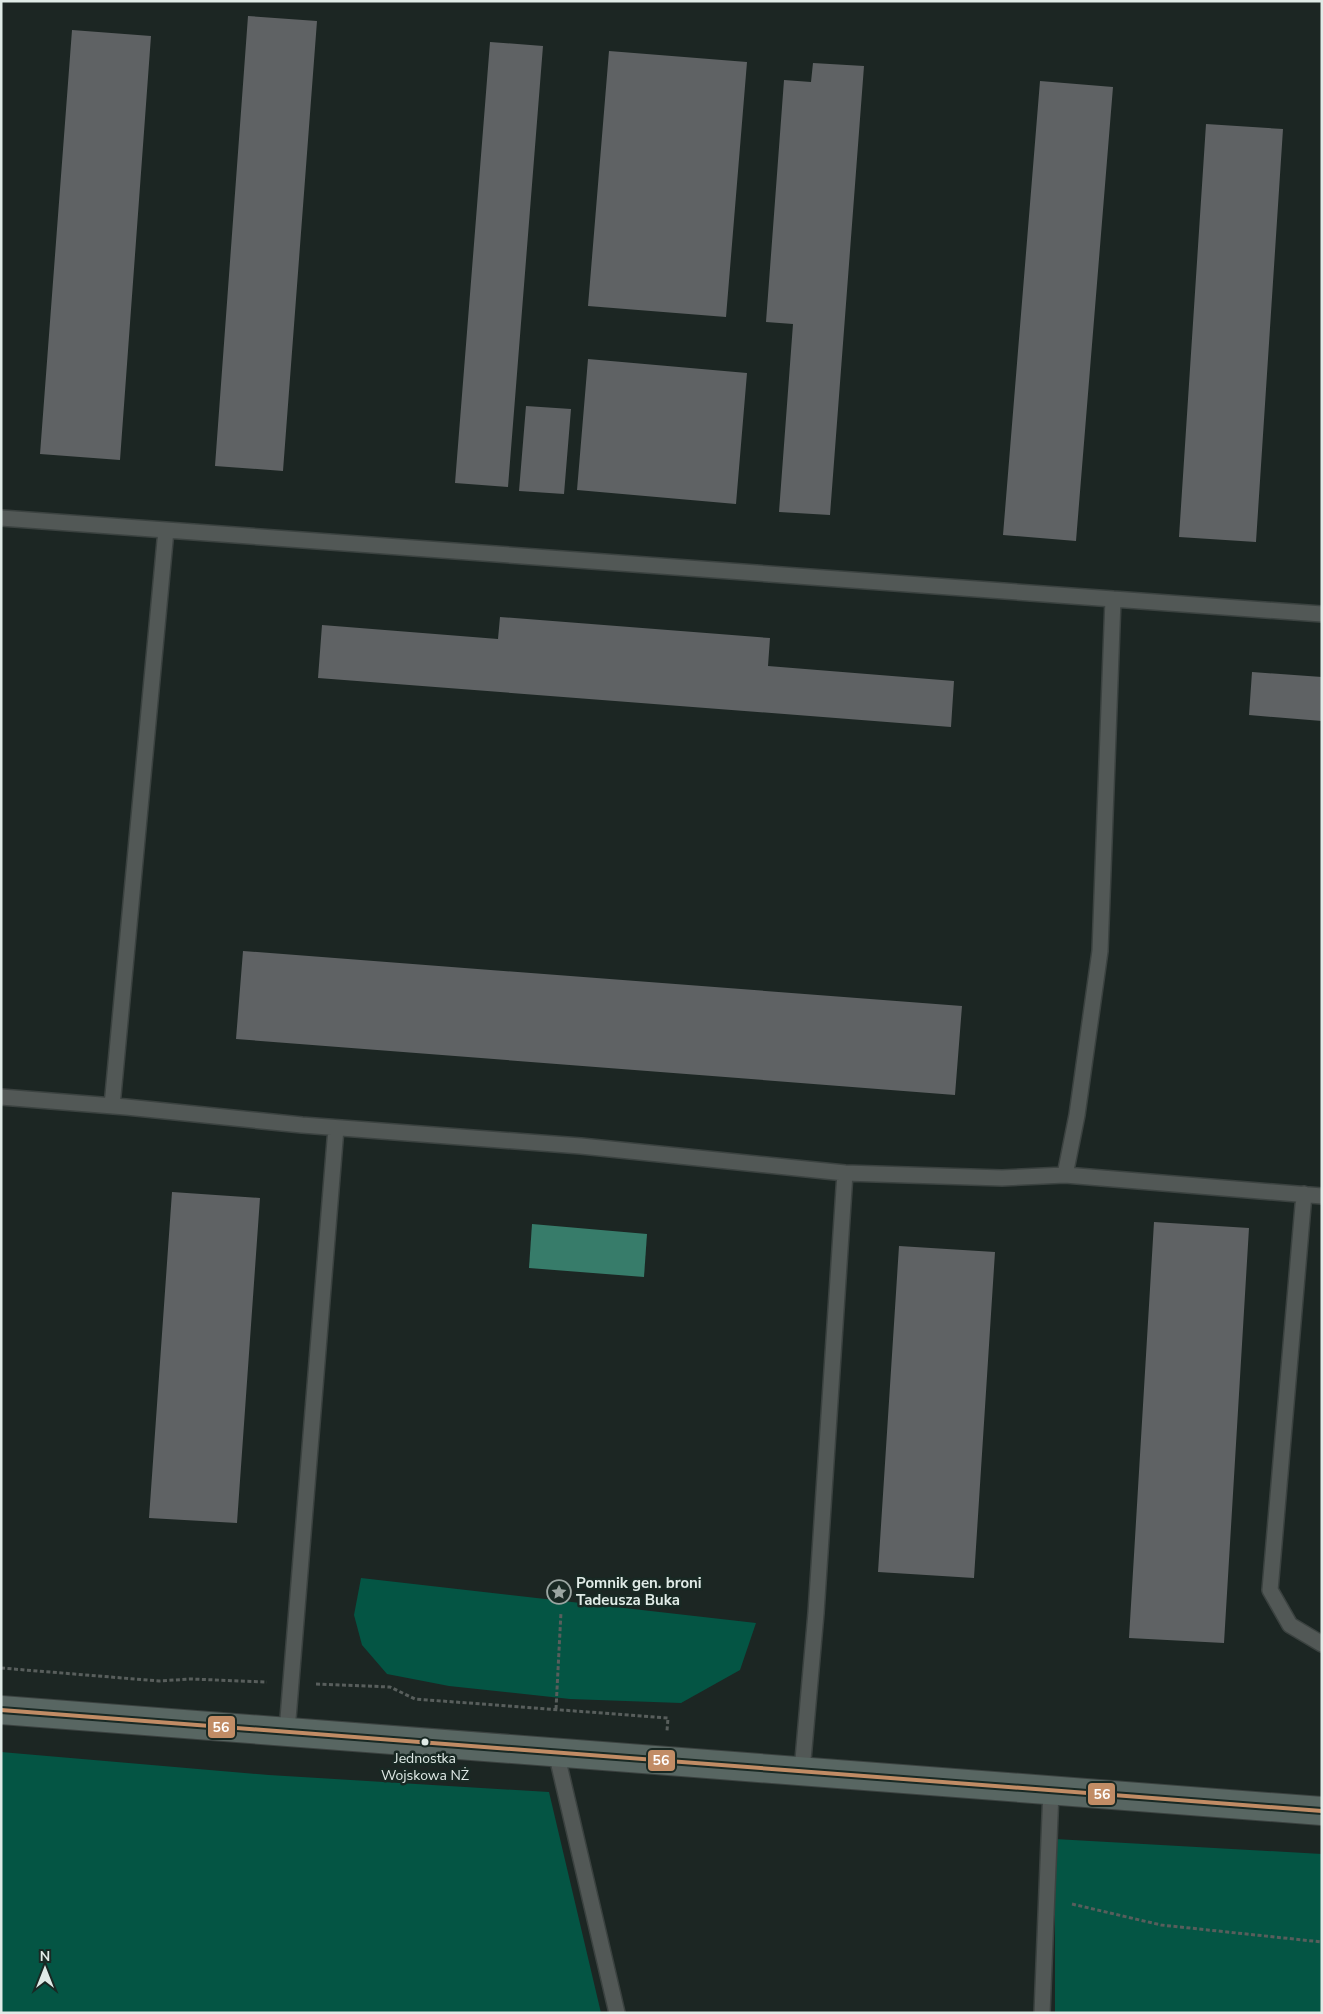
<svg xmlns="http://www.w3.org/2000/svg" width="1323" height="2014" font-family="'Nunito Sans',sans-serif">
	<rect width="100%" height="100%" fill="#1c2623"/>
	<path fill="#045544" d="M 361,1578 L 756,1623 L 740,1670 L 681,1703 L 570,1699 L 449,1686 L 387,1674 L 362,1645 L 354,1615 Z
		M 1,1752 L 269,1775 L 549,1792 L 601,2013 L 1,2013 Z
		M 1055,1839 L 1322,1854 L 1322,2013 L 1055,2013 Z"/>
	<path fill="#377c6a" d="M 532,1224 L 647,1234 L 644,1277 L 529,1268 Z"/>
	<path fill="#5f6264" d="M 248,16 L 317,21 L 283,471 L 215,466 Z
		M 72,30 L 151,36 L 120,460 L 40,454 Z
		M 490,42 L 543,46 L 508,487 L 455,483 Z
		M 609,51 L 747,62 L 726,317 L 588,306 Z
		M 813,63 L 864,66 L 830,515 L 779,512 L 793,324 L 766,322 L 784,80 L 811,82 Z
		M 1040,81 L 1113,87 L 1076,541 L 1003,535 Z
		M 1206,124 L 1283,129 L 1256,542 L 1179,537 Z
		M 588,359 L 747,373 L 736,504 L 577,490 Z
		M 526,406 L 571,409 L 564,494 L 519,491 Z
		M 500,617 L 770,638 L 768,666 L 954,681 L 951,727 L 318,678 L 322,625 L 498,639 Z
		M 1252,672 L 1322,677 L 1322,721 L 1249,715 Z
		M 243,951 L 962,1006 L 955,1095 L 236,1039 Z
		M 172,1192 L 260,1198 L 237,1523 L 149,1518 Z
		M 1154,1222 L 1249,1228 L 1224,1643 L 1129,1638 Z
		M 899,1246 L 995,1252 L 974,1578 L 878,1572 Z"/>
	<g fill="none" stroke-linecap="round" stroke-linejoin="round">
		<g stroke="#3b4240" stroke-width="18">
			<path id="lane" d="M 1,518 L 166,530
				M 1,1097 L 126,1107 L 302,1125 L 581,1146 L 845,1173 L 1002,1178 L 1065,1175 L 1077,1115 L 1100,951 L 1113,599 L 1322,614
				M 112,1106 L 166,530 L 1113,599
				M 1065,1175 L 1322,1196
				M 1304,1194 L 1270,1590 L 1290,1625 L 1322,1644
				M 287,1731 L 336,1128
				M 556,1752 L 617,2013
				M 802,1771 L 816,1613 L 845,1173
				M 1042,2013 L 1051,1791"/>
		</g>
		<g stroke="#3b4240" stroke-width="30">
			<path id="primary" d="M 1,1710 L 1322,1811"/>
		</g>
		<path stroke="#585e5c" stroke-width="3" stroke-dasharray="4 2.5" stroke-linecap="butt" d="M 1,1668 L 159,1681 L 190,1679 L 267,1682
			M 316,1684 L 390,1687 L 415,1699 L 668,1718 L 667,1731
			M 556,1709 L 561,1612
			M 1072,1904 L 1161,1925 L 1322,1942"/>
		<use href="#lane" stroke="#525856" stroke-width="15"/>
		<use href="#primary" stroke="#586662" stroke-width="28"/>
		<g stroke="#192924" stroke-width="8">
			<path id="bus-1" d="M 1,1710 L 1322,1811"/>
		</g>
		<use href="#bus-1" stroke="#c18c65" stroke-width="4"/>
	</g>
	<defs>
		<g id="sight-ring" transform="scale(1.25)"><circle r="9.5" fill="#192924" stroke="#9ba6a2" stroke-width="1.5"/><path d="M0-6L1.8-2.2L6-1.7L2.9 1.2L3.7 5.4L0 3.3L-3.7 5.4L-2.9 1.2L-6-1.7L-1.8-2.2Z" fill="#9ba6a2"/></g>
	</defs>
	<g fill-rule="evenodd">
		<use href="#sight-ring" x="559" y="1592"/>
	</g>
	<circle fill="#e0ebe7" stroke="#192924" stroke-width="2" cx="425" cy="1742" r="4.5"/>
	<g text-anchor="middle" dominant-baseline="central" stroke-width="5" stroke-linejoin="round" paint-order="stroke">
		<g font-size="14" fill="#e0ebe7" stroke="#192924">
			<text x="425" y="1758">Jednostka<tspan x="425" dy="17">Wojskowa NŻ</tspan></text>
		</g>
		<g font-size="15" font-weight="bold" fill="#e0ebe7" stroke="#192924" text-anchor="start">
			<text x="576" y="1583">Pomnik gen. broni<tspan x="576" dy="17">Tadeusza Buka</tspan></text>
		</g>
	</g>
	<g stroke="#192924" stroke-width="2">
		<rect x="207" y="1715" width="29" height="24" rx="5" fill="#c18c65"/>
		<rect x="647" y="1749" width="29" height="23" rx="5" fill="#c18c65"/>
		<rect x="1087" y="1782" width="29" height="24" rx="5" fill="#c18c65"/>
	</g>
	<g font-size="14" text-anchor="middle" font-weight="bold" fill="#fff">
		<text x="221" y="1732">56</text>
		<text x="661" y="1765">56</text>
		<text x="1102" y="1799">56</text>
	</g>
	<rect width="1323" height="2014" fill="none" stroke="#e0ebe7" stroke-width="5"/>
	<g transform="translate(45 1969)" stroke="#192924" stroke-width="4" paint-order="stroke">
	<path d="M0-4L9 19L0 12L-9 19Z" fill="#e0ebe7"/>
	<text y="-8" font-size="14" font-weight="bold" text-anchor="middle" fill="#e0ebe7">N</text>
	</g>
</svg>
